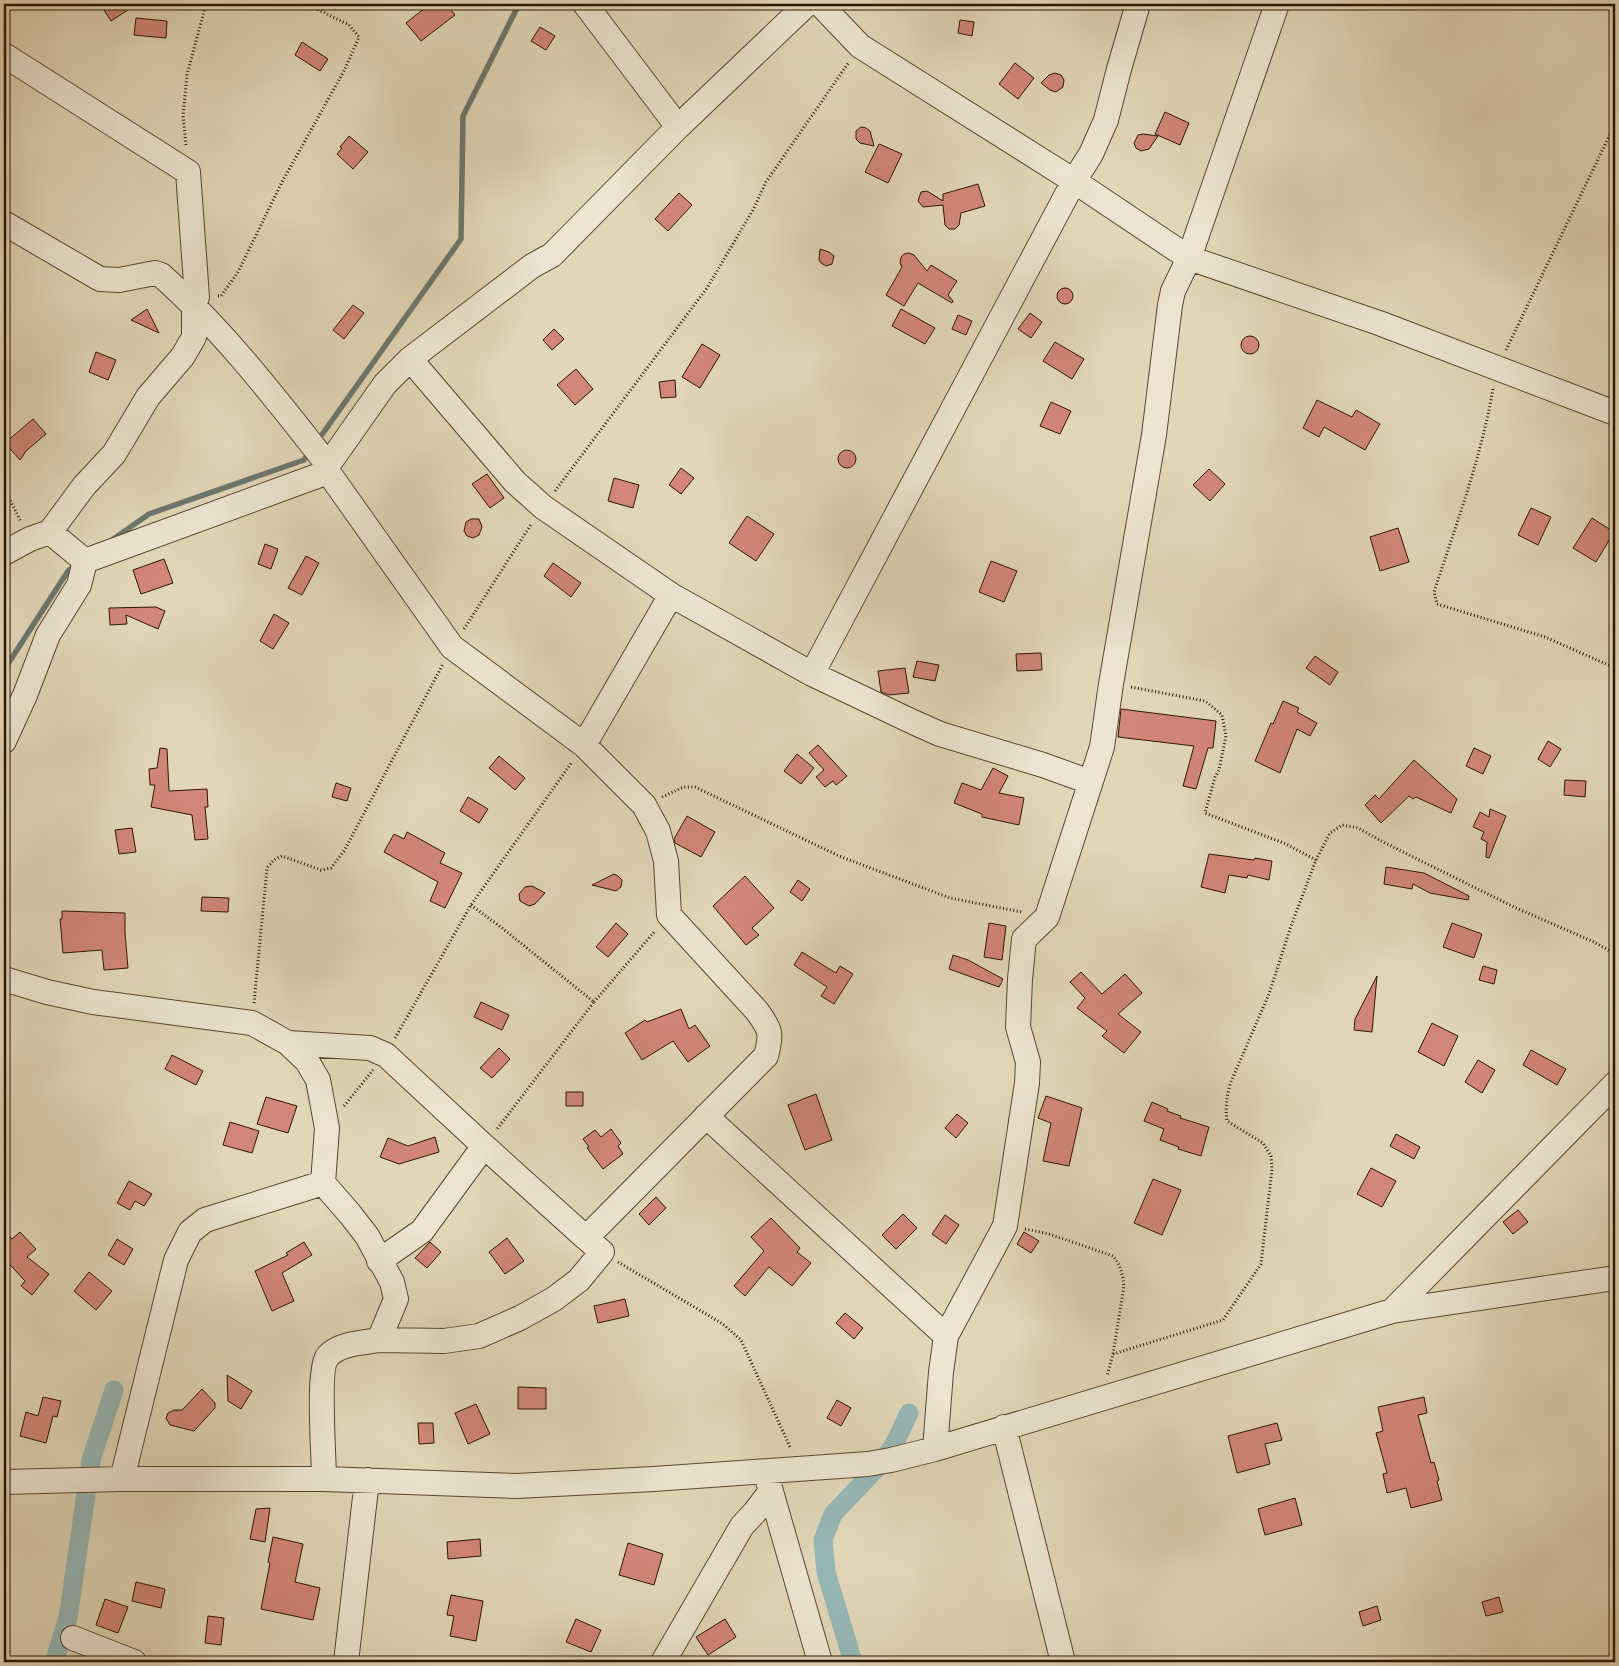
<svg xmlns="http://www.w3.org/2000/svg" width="1619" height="1666" font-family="'IM FELL English',serif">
	<rect width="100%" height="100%" fill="#e1d6b7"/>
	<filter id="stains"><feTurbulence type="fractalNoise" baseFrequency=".004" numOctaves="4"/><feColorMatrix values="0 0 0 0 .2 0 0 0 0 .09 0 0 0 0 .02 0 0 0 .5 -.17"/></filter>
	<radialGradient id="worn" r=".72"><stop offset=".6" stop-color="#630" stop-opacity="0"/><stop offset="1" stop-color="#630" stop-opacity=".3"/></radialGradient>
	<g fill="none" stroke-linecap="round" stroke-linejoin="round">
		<path stroke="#6c776d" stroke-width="5.5" d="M 316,443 L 461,239 L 463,116 L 519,4
			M 112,540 L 149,514 L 304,460 L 309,452
			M 4,670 L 68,571 L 76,565"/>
		<path stroke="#96b7b6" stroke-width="19" d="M 54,1662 L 68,1618 L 91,1460 L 114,1390
			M 853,1662 L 826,1572 L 823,1540 L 833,1514 L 875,1470 L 894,1445 L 909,1413"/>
	</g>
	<path fill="#d18677" stroke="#2d1600" d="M 100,4 L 137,4 L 111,21 Z
		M 430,4 L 446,4 L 455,15 L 421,41 L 406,23 Z
		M 136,18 L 167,21 L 166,38 L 134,35 Z
		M 960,20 L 974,22 L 972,36 L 958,33 Z
		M 540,27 L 555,36 L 546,50 L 531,41 Z
		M 302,42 L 328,59 L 320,71 L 295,55 Z
		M 1015,63 L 1034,78 L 1018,99 L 999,84 Z
		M 1055,73 L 1061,75 L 1064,80 L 1063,87 L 1056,92 L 1050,90 L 1041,83 L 1049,75 Z
		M 1165,112 L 1189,123 L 1180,145 L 1155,134 Z
		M 861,127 L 866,128 L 870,131 L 874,146 L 860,143 L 856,139 L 856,131 Z
		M 1143,134 L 1158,136 L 1149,149 L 1141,151 L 1136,148 L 1134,143 L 1138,135 Z
		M 349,136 L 368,152 L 353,169 L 337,154 L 342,148 L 340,147 Z
		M 879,144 L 902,154 L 888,183 L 865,172 Z
		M 978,184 L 985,206 L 961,213 L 959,225 L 955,229 L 949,229 L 945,225 L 943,205 L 923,207 L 918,201 L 921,192 L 927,191 L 943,201 L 943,194 Z
		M 679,193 L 692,205 L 668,231 L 655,219 Z
		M 820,249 L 829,252 L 834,256 L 832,264 L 826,266 L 821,263 L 819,260 Z
		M 909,253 L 914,255 L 927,271 L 931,265 L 957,281 L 948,295 L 953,301 L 952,303 L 918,283 L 904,306 L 886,295 L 902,267 L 900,263 L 901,257 L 904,254 Z
		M1057 296a8 8 0 1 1 16 0a8 8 0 1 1-16 0Z
		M 353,305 L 364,313 L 344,339 L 333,330 Z
		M 147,309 L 159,333 L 131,320 Z
		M 901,309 L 935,328 L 925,344 L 892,326 Z
		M 1030,313 L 1042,322 L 1031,338 L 1018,329 Z
		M 958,315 L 972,321 L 966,335 L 952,329 Z
		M 554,329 L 564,339 L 552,350 L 543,340 Z
		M1241 345a9 9 0 1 1 18 0a9 9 0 1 1-18 0Z
		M 1055,342 L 1084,359 L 1072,379 L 1043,361 Z
		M 702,344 L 720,355 L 700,388 L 682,377 Z
		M 96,352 L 116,360 L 108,380 L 89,372 Z
		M 576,369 L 593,389 L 575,405 L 557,385 Z
		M 675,380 L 676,397 L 661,398 L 659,382 Z
		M 1317,400 L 1352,417 L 1356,410 L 1380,424 L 1365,450 L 1324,427 L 1319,437 L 1303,428 Z
		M 1051,402 L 1071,411 L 1060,434 L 1040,426 Z
		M 33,419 L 46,434 L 26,451 L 20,460 L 5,443 Z
		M838 459a9 9 0 1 1 18 0a9 9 0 1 1-18 0Z
		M 681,468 L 694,478 L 681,494 L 669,485 Z
		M 1209,469 L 1225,484 L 1210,501 L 1193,485 Z
		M 487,474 L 504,498 L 490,508 L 472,484 Z
		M 614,478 L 639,485 L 633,508 L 608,501 Z
		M 1531,508 L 1551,517 L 1538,545 L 1518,535 Z
		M 747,516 L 774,534 L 756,561 L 729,543 Z
		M 1592,518 L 1614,532 L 1596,562 L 1573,548 Z
		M 471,519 L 479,519 L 482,527 L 479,535 L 473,538 L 467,536 L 464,531 L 466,522 Z
		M 1398,528 L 1409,562 L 1380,571 L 1370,537 Z
		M 265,544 L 278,549 L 271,569 L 258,564 Z
		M 306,556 L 319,563 L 302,595 L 288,588 Z
		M 164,559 L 173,583 L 141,594 L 133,570 Z
		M 991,561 L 1017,571 L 1004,602 L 979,592 Z
		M 553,563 L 581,583 L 571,597 L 544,576 Z
		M 156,607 L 165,611 L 158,629 L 126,615 L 127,624 L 110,625 L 109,608 Z
		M 274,614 L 289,623 L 273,649 L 260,641 Z
		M 1041,653 L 1042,670 L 1017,671 L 1016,654 Z
		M 1315,656 L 1338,672 L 1330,685 L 1306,668 Z
		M 917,661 L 939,665 L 935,681 L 913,677 Z
		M 905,668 L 909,693 L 889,695 L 881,692 L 878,671 Z
		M 1283,701 L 1299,708 L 1297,712 L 1317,723 L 1310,736 L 1297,729 L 1280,773 L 1255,761 L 1271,723 L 1273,724 Z
		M 1121,709 L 1216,721 L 1213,748 L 1208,748 L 1196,789 L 1183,786 L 1194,746 L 1118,737 Z
		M 1548,741 L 1561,749 L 1550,767 L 1538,759 Z
		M 818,745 L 847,776 L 836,785 L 833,781 L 825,787 L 816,777 L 824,770 L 809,753 Z
		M 160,748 L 167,749 L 169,791 L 207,789 L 208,807 L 205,807 L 208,839 L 195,840 L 192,815 L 151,807 L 155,785 L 150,785 L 149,769 L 157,768 Z
		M 1474,748 L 1491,756 L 1483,774 L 1466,766 Z
		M 797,754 L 814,768 L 801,784 L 784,771 Z
		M 499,756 L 525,778 L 515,790 L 489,768 Z
		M 1414,760 L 1457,799 L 1451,813 L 1416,797 L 1413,799 L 1409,796 L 1381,823 L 1365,805 L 1375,795 L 1379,799 Z
		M 993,768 L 1008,776 L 999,793 L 1024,798 L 1019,825 L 982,817 L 982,814 L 954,803 L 962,783 L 981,790 Z
		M 1565,780 L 1586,781 L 1585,797 L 1564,795 Z
		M 336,783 L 351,788 L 347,801 L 332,797 Z
		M 468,797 L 488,809 L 479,823 L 460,811 Z
		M 1490,809 L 1506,816 L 1489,858 L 1486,857 L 1487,842 L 1481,839 L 1484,832 L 1473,827 L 1480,812 L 1489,817 Z
		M 687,816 L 715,832 L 701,857 L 675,843 L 674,839 Z
		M 132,828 L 136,852 L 119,854 L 115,830 Z
		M 407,832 L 445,853 L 440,863 L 462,873 L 445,908 L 430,901 L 438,882 L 384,852 L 394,834 L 404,839 Z
		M 1209,854 L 1254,860 L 1255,858 L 1272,861 L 1269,880 L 1248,875 L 1247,878 L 1229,875 L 1225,893 L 1201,887 Z
		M 1386,867 L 1424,873 L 1469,896 L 1468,900 L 1430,893 L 1413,884 L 1412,889 L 1384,884 Z
		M 614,874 L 618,876 L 622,880 L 621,887 L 616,891 L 592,885 Z
		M 745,876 L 774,908 L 752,928 L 759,935 L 746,945 L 713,906 Z
		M 798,880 L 810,889 L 802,901 L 790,892 Z
		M 532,886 L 545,893 L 535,904 L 529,906 L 520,901 L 519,894 L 525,887 Z
		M 202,897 L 229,898 L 228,912 L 201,911 Z
		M 62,911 L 125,913 L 125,933 L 128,968 L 104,970 L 102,950 L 63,953 L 60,919 L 62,919 Z
		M 616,923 L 628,934 L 608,957 L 596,947 Z
		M 989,923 L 1006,926 L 1002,960 L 984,957 Z
		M 1452,923 L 1482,934 L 1474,958 L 1443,947 Z
		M 802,952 L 836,973 L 840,966 L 853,974 L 834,1004 L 821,996 L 827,987 L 794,965 Z
		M 953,955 L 968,960 L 1003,979 L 999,987 L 949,969 Z
		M 1483,966 L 1497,970 L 1494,984 L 1479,980 Z
		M 1081,972 L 1102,994 L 1125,974 L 1142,993 L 1118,1014 L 1141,1032 L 1124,1053 L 1102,1036 L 1107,1031 L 1077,1008 L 1085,998 L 1070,982 Z
		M 1377,976 L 1372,1032 L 1354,1030 L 1355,1019 Z
		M 481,1002 L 509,1015 L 502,1030 L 474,1017 Z
		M 681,1009 L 689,1029 L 695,1025 L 710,1046 L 688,1062 L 673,1041 L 642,1060 L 625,1033 L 645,1020 L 647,1022 Z
		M 1432,1023 L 1458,1036 L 1444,1066 L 1418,1052 Z
		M 499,1048 L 510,1059 L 492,1078 L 480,1068 Z
		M 1531,1050 L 1566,1069 L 1557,1085 L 1523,1065 Z
		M 172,1055 L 203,1071 L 196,1085 L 165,1069 Z
		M 1478,1060 L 1495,1070 L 1482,1093 L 1465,1082 Z
		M 566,1092 L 583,1092 L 583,1106 L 566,1106 Z
		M 816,1094 L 832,1140 L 805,1150 L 788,1105 Z
		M 1046,1096 L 1082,1108 L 1069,1166 L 1043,1161 L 1051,1123 L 1038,1118 Z
		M 266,1097 L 297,1106 L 288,1133 L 257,1124 Z
		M 1152,1102 L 1168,1109 L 1167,1111 L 1181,1116 L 1180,1118 L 1209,1127 L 1201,1156 L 1178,1149 L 1179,1147 L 1160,1140 L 1164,1129 L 1144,1121 Z
		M 957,1114 L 968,1123 L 956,1138 L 945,1128 Z
		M 230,1122 L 259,1131 L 252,1153 L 223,1145 Z
		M 611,1129 L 621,1143 L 618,1146 L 623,1154 L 603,1169 L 587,1148 L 589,1147 L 583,1139 L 595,1130 L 601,1137 Z
		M 1396,1134 L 1420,1147 L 1414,1159 L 1390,1146 Z
		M 435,1137 L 439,1152 L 399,1164 L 380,1157 L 388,1138 L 408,1146 Z
		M 1371,1168 L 1396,1181 L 1382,1207 L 1357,1194 Z
		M 1153,1179 L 1181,1190 L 1162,1235 L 1134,1223 Z
		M 129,1181 L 152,1194 L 144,1206 L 135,1201 L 130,1210 L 117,1203 Z
		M 656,1197 L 666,1208 L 649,1225 L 639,1214 Z
		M 1518,1210 L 1528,1222 L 1513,1234 L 1503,1222 Z
		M 903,1214 L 917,1228 L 896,1249 L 882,1235 Z
		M 945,1215 L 959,1225 L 946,1244 L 932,1234 Z
		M 771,1218 L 800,1248 L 797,1252 L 811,1263 L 792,1286 L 769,1267 L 745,1296 L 734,1286 L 764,1251 L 751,1237 Z
		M 4,1230 L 12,1239 L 20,1232 L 36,1249 L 27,1257 L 49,1274 L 32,1295 L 21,1286 L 25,1281 L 4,1258 Z
		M 1024,1232 L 1039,1241 L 1031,1253 L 1017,1244 Z
		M 507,1238 L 524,1261 L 505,1274 L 489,1252 Z
		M 117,1239 L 133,1249 L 124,1265 L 108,1255 Z
		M 304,1242 L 312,1255 L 282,1273 L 294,1301 L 272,1311 L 255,1271 L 288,1255 L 286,1253 Z
		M 430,1242 L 441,1252 L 427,1268 L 415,1258 Z
		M 89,1272 L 112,1291 L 96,1310 L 74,1291 Z
		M 625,1299 L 629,1316 L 598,1323 L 594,1306 Z
		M 845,1313 L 863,1328 L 854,1339 L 836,1323 Z
		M 227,1375 L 252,1391 L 241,1409 L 228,1401 Z
		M 518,1387 L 546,1388 L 546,1409 L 518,1409 Z
		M 202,1389 L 215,1403 L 215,1408 L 194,1431 L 170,1425 L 166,1418 L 168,1413 L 174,1410 L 182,1410 Z
		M 43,1397 L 61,1401 L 57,1417 L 53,1416 L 46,1443 L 20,1436 L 26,1412 L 38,1416 Z
		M 1424,1397 L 1427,1413 L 1418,1415 L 1431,1463 L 1434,1462 L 1439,1480 L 1437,1481 L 1442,1500 L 1411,1508 L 1406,1488 L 1387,1493 L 1383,1474 L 1387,1473 L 1376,1433 L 1383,1431 L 1378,1407 Z
		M 837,1400 L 851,1408 L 841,1426 L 827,1418 Z
		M 476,1404 L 490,1434 L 468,1444 L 455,1413 Z
		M 418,1423 L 433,1423 L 434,1443 L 419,1444 Z
		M 1277,1423 L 1282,1440 L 1265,1444 L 1270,1464 L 1237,1473 L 1228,1436 Z
		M 1295,1498 L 1302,1525 L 1265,1535 L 1258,1509 Z
		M 270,1508 L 265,1542 L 250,1539 L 256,1509 Z
		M 273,1537 L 303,1544 L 295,1582 L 320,1588 L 313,1620 L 261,1609 L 270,1563 L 268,1562 Z
		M 480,1539 L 481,1556 L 448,1559 L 447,1542 Z
		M 628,1543 L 663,1554 L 654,1585 L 619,1575 Z
		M 136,1582 L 165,1589 L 161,1608 L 132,1601 Z
		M 451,1595 L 483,1601 L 476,1641 L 450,1636 L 454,1616 L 447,1615 Z
		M 1499,1597 L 1503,1612 L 1486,1616 L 1482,1602 Z
		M 105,1599 L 128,1607 L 118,1633 L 96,1625 Z
		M 1377,1606 L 1381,1620 L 1363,1626 L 1359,1612 Z
		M 208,1616 L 224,1618 L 221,1645 L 205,1643 Z
		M 576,1619 L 601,1630 L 591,1652 L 566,1642 Z
		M 725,1619 L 736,1637 L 708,1655 L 696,1637 Z"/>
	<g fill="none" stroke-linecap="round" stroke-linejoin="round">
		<g stroke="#5a462e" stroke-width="26">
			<path id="minor" d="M 585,4 L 678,127
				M 820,4 L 860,46 L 1074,181 L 1189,258 L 1379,323 L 1615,413
				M 4,55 L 188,172 L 197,297 L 194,305 L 194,337 L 183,356 L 148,397 L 114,454 L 84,486 L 50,532 L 30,539 L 4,553
				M 4,223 L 100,279 L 119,280 L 155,273 L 161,275 C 224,331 276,399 328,465
				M 410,359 L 515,482 L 543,507 L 671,595
				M 328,472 L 452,647 L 584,745 L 671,595 L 812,674 L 913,722 L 940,734 L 1043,765 L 1090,782
				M 50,532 L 85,561
				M 85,561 L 328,472 L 328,465 L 385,384 L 410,359 L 532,266 L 552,255 L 678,127 L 807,4
				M 812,674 L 1074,181 L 1091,154 L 1106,120 L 1119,69 L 1138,4
				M 4,741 L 25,695 L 48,635 L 79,585 L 85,561
				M 4,979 L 47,992 L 93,1002 L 252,1023 L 288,1043 L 307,1061 L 318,1080 L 327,1128 L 323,1183 L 350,1214 L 367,1236 L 392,1282 L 396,1299 L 379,1340 C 363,1343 340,1343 328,1356 C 317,1368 324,1458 324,1479
				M 288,1043 L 370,1048 L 386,1055 L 484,1146
				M 706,1116 L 946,1336
				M 379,1261 L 422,1231 L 484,1146 L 586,1238 L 766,1056 C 772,1034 771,1030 757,1011 L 669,915 L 666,861 L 658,831 L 644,805 L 584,745
				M 1392,1311 L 1615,1084
				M 379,1340 L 444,1341 L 479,1336 L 520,1318 L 554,1299 L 579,1280 L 602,1252 L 586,1238
				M 1004,1427 L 1063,1662
				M 935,1449 L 941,1372 L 946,1336 L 1005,1226 L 1027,1083 L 1028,1062 L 1018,1027 L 1020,979 L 1024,939 L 1047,917 L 1102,747 L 1111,684 L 1154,435 L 1170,305 L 1173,291 L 1189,258 L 1277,4
				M 122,1479 L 176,1260 L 190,1232 L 205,1220 L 323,1183
				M 768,1481 L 820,1662
				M 4,1482 L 122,1479 L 324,1479 L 516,1486 L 654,1479 L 868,1464 L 891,1460 L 935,1449 L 1392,1311 L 1615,1278
				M 73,1638 L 134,1662
				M 346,1662 L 367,1480
				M 663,1662 L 742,1526 L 755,1512 L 771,1491"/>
		</g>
		<path stroke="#2d1600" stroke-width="3" stroke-dasharray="1 2.5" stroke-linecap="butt" d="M 186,145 L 183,116 L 187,75 L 206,4
			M 218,296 L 221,296 L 238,272 L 281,184 L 345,69 L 359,37 L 349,25 L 307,4
			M 1506,350 L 1615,124
			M 1493,389 C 1481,458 1456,525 1434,592 L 1437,604 L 1545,637 L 1615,668
			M 4,488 L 21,522
			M 555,491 L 707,288 L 753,210 L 766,182 L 849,62
			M 464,629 L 532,523
			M 662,797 L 684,787 L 695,787 L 839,856 L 950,898 L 1022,912
			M 1316,860 L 1330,833 L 1342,825 L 1358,828 L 1385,843 L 1514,907 L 1594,942 L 1615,954
			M 471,905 L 502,928 L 594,1002 L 497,1129
			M 594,1002 L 655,931
			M 254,1003 L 267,868 L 274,860 L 282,856 L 321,870 L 331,868 L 344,851 L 443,664
			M 395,1038 L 471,905 L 572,762
			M 344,1106 L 373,1070
			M 1025,1229 L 1049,1234 L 1113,1256 C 1120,1264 1123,1275 1124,1286 L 1113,1354 L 1107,1376
			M 618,1262 L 723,1324 L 741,1340 L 791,1449
			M 1113,1354 L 1223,1320 L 1261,1264 L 1272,1169 L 1271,1156 L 1263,1143 L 1227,1121 C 1225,1108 1227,1097 1230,1084 L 1269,994 L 1291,926 L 1316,860 L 1286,844 L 1205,813 L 1215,777 L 1219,770 L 1226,736 L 1222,715 L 1205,701 L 1131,687"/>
		<use href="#minor" stroke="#ece4d0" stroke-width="24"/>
	</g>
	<rect width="1619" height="1666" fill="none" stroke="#e1d6b7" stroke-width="20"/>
	<rect x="5" y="5" width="1609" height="1656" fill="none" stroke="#2d1600" stroke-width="2.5"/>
	<rect x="10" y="10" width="1599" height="1646" fill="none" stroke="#2d1600"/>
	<rect width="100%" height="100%" filter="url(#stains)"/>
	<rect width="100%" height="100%" fill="url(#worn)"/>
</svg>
